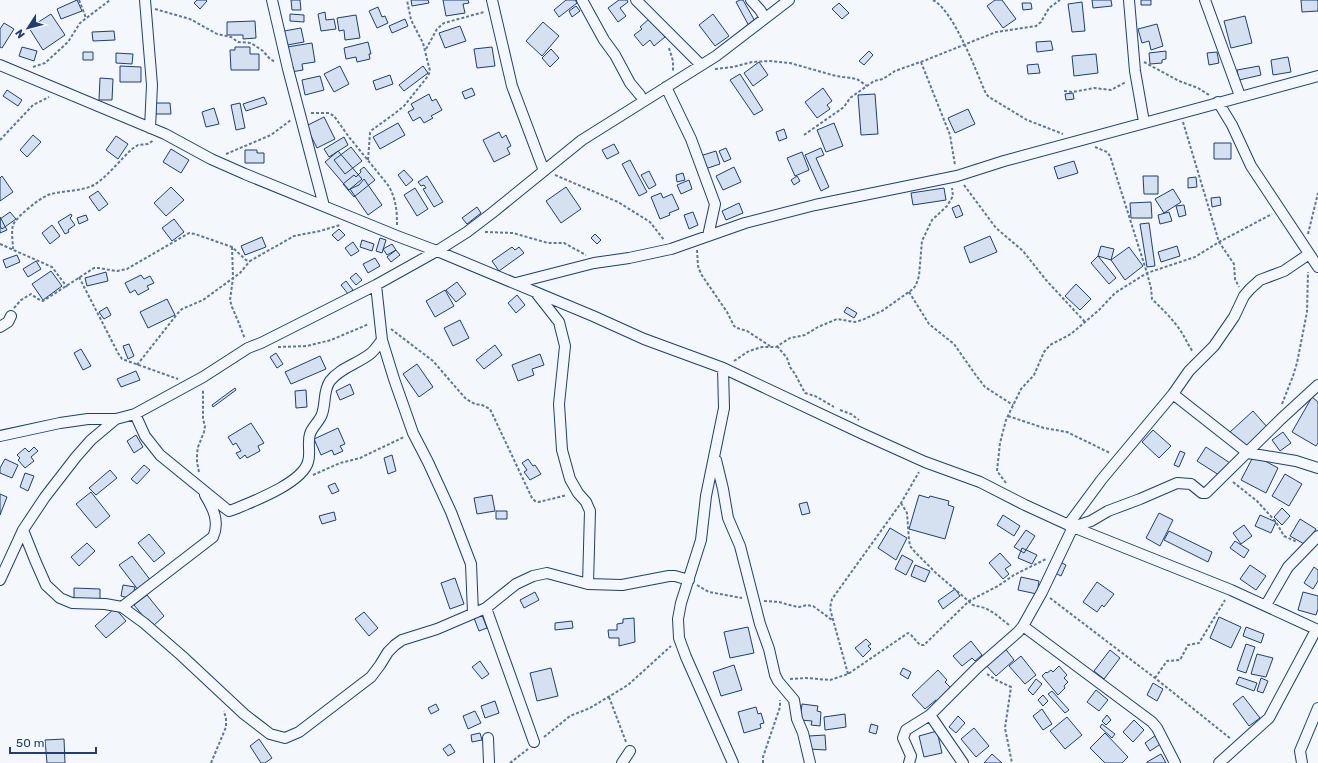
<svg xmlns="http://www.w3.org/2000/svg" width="1318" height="763" font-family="Rubik,sans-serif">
	<rect width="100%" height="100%" fill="#f4f7fb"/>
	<path fill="#d5e0f0" stroke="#1d3f73" d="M 77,0 L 82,11 L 61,19 L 57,9 Z
		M 197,0 L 206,0 L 207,1 L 200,9 L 194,3 Z
		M 291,0 L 300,0 L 301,10 L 292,10 Z
		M 411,0 L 428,0 L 429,3 L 412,6 Z
		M 443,0 L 468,0 L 469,3 L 463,4 L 465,13 L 446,16 Z
		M 566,0 L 575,0 L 577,3 L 559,17 L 554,10 Z
		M 619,0 L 627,0 L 628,2 L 620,8 L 626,16 L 618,22 L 608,8 Z
		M 740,0 L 743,0 L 756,23 L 749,26 L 736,2 Z
		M 995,0 L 1002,0 L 1016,19 L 1003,28 L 987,6 Z
		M 1092,0 L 1111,0 L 1112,6 L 1093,8 Z
		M 1141,0 L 1151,0 L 1151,5 L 1141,5 Z
		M 1301,0 L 1318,0 L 1318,11 L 1302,12 Z
		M 1082,2 L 1085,31 L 1072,32 L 1068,4 Z
		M 839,3 L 849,13 L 842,19 L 832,9 Z
		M 1022,3 L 1031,3 L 1032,9 L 1023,10 Z
		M 576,6 L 580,11 L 572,17 L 569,11 Z
		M 378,7 L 382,17 L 385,16 L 388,23 L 377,28 L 369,11 Z
		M 325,12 L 326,20 L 334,19 L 336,29 L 321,31 L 318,14 Z
		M 51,14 L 65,35 L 43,50 L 29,28 Z
		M 290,14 L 304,15 L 304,22 L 290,21 Z
		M 713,14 L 729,36 L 715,46 L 699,25 Z
		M 356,15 L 360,38 L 345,40 L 344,30 L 339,31 L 337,18 Z
		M 1245,16 L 1252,43 L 1231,48 L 1224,21 Z
		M 650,18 L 665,37 L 654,46 L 650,40 L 643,46 L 634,35 L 642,29 L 640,27 Z
		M 405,19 L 408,26 L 392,33 L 389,26 Z
		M 255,21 L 256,38 L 243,39 L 243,35 L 227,35 L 227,22 Z
		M 543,22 L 559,36 L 542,56 L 526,41 Z
		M 4,23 L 14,29 L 2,48 L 0,47 L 0,29 Z
		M 1157,24 L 1163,46 L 1151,50 L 1149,41 L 1142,43 L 1138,29 Z
		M 460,26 L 466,41 L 445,48 L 439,33 Z
		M 301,28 L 304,42 L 287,45 L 284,31 Z
		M 114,31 L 115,40 L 93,41 L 92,32 Z
		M 1051,41 L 1053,50 L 1037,52 L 1036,42 Z
		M 368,42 L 371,54 L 369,54 L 370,59 L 357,62 L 356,57 L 346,59 L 344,48 Z
		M 312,43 L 315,62 L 302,64 L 303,70 L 291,72 L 287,47 Z
		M 22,47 L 37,51 L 34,61 L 19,56 Z
		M 235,47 L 250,47 L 250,54 L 259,54 L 259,70 L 231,70 L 230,50 L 235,50 Z
		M 492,47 L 495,66 L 477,68 L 474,49 Z
		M 551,49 L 559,58 L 550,67 L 542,58 Z
		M 869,51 L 873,55 L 864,65 L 859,61 Z
		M 1166,51 L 1166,59 L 1162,60 L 1162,63 L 1150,64 L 1149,53 Z
		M 83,52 L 93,52 L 93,60 L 83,60 Z
		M 1217,52 L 1219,63 L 1209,65 L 1207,53 Z
		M 116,53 L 133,54 L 132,64 L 116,63 Z
		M 1096,54 L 1098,73 L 1074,76 L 1072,56 Z
		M 1288,57 L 1291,72 L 1273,75 L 1271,60 Z
		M 759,62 L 768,75 L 753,86 L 744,73 Z
		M 1038,64 L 1040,73 L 1028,74 L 1027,65 Z
		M 120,66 L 141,67 L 141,82 L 120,82 Z
		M 340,66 L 349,84 L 334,92 L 324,74 Z
		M 423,66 L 428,73 L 404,91 L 399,85 Z
		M 1259,66 L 1261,75 L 1239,80 L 1237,70 Z
		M 740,74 L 763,110 L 754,115 L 730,80 Z
		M 390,75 L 393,84 L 376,90 L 373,81 Z
		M 320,76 L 324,90 L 305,95 L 302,80 Z
		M 100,78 L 113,79 L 112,100 L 99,100 Z
		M 472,88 L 475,95 L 465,99 L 462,92 Z
		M 823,88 L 832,101 L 827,105 L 830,109 L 817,118 L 805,102 Z
		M 7,90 L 22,100 L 18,106 L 3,96 Z
		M 1073,93 L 1074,99 L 1066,100 L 1065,94 Z
		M 429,94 L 432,101 L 436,99 L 442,110 L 431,116 L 433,118 L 424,123 L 420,117 L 413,121 L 408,112 L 414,109 L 411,104 Z
		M 875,94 L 878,134 L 861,135 L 858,95 Z
		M 264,97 L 267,104 L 246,111 L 243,104 Z
		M 153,103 L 170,103 L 171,114 L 154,114 Z
		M 240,103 L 245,128 L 236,130 L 231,105 Z
		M 214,108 L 219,124 L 206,127 L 202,112 Z
		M 968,109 L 975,124 L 955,133 L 948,118 Z
		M 324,117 L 335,139 L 317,148 L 306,126 Z
		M 398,123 L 405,135 L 380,149 L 373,137 Z
		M 834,123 L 843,146 L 826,152 L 817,130 Z
		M 784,129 L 787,138 L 779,141 L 776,132 Z
		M 499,132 L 502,138 L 506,135 L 511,146 L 507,148 L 510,154 L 494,162 L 483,140 Z
		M 33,135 L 41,142 L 27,157 L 20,150 Z
		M 116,136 L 128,144 L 118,159 L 106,150 Z
		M 344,137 L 348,145 L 329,157 L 324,149 Z
		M 1214,143 L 1231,143 L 1231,159 L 1214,159 Z
		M 614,144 L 619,153 L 607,159 L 602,150 Z
		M 351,147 L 362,161 L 345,174 L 334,160 Z
		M 726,148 L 731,159 L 724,162 L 719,151 Z
		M 821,148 L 824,155 L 816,158 L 829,187 L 821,191 L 805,155 Z
		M 171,149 L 189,160 L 181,173 L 163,162 Z
		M 245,150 L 257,150 L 257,153 L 264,153 L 264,163 L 245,163 Z
		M 338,151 L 362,179 L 349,190 L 325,162 Z
		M 716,151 L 720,164 L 705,169 L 700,156 Z
		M 802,152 L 809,170 L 795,176 L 787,158 Z
		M 630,160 L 647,192 L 639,196 L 622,164 Z
		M 1074,161 L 1078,173 L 1058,179 L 1054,167 Z
		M 364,167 L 375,180 L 354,197 L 343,184 L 354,175 L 356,177 L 361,172 L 360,170 Z
		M 734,167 L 741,182 L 723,190 L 716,176 Z
		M 404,170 L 413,180 L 406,186 L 398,175 Z
		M 649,171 L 656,185 L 649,189 L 641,175 Z
		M 683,173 L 685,180 L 677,182 L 676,175 Z
		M 2,176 L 13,192 L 0,201 L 0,178 Z
		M 427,176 L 443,202 L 434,207 L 423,189 L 426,188 L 424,185 L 421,186 L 418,182 Z
		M 797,176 L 800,181 L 794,185 L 791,180 Z
		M 1143,176 L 1158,176 L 1158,194 L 1144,194 Z
		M 1196,177 L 1197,187 L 1188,188 L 1188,178 Z
		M 364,179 L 382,205 L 368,215 L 350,189 L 359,185 Z
		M 689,180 L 692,189 L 681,194 L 677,185 Z
		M 171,187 L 184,200 L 166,216 L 154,203 Z
		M 566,187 L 581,209 L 561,223 L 546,201 Z
		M 415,188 L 428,209 L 417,216 L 404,195 Z
		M 944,188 L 946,200 L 913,205 L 911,193 Z
		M 1173,189 L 1181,202 L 1164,213 L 1155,199 Z
		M 98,191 L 108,204 L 99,211 L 89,197 Z
		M 661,193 L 663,198 L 672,194 L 679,209 L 669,213 L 670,215 L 660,219 L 651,197 Z
		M 1220,197 L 1221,205 L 1212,207 L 1211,198 Z
		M 1151,202 L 1152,218 L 1131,218 L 1130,203 Z
		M 739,203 L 743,213 L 726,220 L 722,211 Z
		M 959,205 L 963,215 L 956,218 L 952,208 Z
		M 1184,205 L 1186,215 L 1179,217 L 1176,206 Z
		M 477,207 L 481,213 L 467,224 L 462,218 Z
		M 10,212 L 16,219 L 2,229 L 0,226 L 0,219 Z
		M 693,212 L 698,225 L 689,229 L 684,215 Z
		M 1169,212 L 1172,221 L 1160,224 L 1158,215 Z
		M 71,214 L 72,216 L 70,218 L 75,225 L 68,230 L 69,232 L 65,234 L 58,222 Z
		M 86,215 L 88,220 L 79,224 L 77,218 Z
		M 0,217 L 7,230 L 0,233 Z
		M 174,219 L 184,232 L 172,241 L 162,228 Z
		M 1149,223 L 1155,266 L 1147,267 L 1140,224 Z
		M 52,225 L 60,236 L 50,244 L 42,233 Z
		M 339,229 L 345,235 L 338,241 L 332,235 Z
		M 595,234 L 601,240 L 597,244 L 591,238 Z
		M 990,236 L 997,252 L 970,263 L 964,247 Z
		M 262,237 L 266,247 L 245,255 L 241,246 Z
		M 380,238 L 386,240 L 382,253 L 376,251 Z
		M 362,240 L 374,244 L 372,251 L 360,247 Z
		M 353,242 L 359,251 L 351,256 L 345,248 Z
		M 392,244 L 396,250 L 387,255 L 383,249 Z
		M 1101,246 L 1114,249 L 1111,260 L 1098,256 Z
		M 1177,246 L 1180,256 L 1161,262 L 1158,252 Z
		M 512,247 L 515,250 L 519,247 L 524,253 L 499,271 L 492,261 Z
		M 1129,247 L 1143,266 L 1125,280 L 1111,260 Z
		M 396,250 L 400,255 L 391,262 L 387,257 Z
		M 17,255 L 20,262 L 6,268 L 3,260 Z
		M 1098,256 L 1116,278 L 1109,284 L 1091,263 Z
		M 375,258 L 380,266 L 368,273 L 363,264 Z
		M 36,261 L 41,269 L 28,277 L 23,269 Z
		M 51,271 L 62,286 L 43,300 L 32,284 Z
		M 106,272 L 108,281 L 87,286 L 85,278 Z
		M 356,273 L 362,280 L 356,285 L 350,278 Z
		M 141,275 L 144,279 L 150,276 L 154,283 L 147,286 L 149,289 L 138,295 L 135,290 L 130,293 L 125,283 Z
		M 346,281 L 353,290 L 348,294 L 341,285 Z
		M 457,282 L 466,294 L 456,302 L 446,290 Z
		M 1076,284 L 1091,299 L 1080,310 L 1065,296 Z
		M 445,290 L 454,306 L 435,317 L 426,301 Z
		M 517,295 L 525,305 L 516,313 L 508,303 Z
		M 167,299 L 175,315 L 148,328 L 140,312 Z
		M 107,307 L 111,315 L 104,319 L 99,312 Z
		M 847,307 L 857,313 L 854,318 L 844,312 Z
		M 460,320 L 469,338 L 453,346 L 444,328 Z
		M 129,344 L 134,356 L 128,359 L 123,346 Z
		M 495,345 L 502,355 L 484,369 L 476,360 Z
		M 81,349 L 91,366 L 83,370 L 74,353 Z
		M 276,353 L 283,364 L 277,368 L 270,357 Z
		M 540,354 L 544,365 L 532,369 L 534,375 L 518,381 L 512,365 Z
		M 320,356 L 326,369 L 291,384 L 285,372 Z
		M 417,364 L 433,387 L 419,397 L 403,374 Z
		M 136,371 L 140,380 L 121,387 L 117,379 Z
		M 350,384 L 354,394 L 340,400 L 336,391 Z
		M 235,388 L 236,390 L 213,407 L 212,405 Z
		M 306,390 L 307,407 L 296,408 L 295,391 Z
		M 1312,397 L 1318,402 L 1318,443 L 1316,446 L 1292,432 Z
		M 1253,411 L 1268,428 L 1245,448 L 1230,432 Z
		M 251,423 L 264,443 L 258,446 L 260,451 L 247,458 L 245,455 L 240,459 L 236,453 L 241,451 L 236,443 L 233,445 L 228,437 Z
		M 338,428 L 345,444 L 340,446 L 343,451 L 334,455 L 332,450 L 321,455 L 314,439 Z
		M 1153,430 L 1171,446 L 1159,458 L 1142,442 Z
		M 1283,432 L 1291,443 L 1280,451 L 1272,440 Z
		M 136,435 L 143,447 L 134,453 L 127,441 Z
		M 34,447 L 38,451 L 31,457 L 34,461 L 25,468 L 18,460 L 20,458 L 17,455 L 25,448 L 29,452 Z
		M 1206,447 L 1230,463 L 1222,477 L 1197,461 Z
		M 1180,451 L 1185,453 L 1179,467 L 1174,465 Z
		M 392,455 L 396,471 L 388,474 L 384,458 Z
		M 1254,455 L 1278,468 L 1266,493 L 1241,480 Z
		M 5,459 L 18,465 L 12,478 L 0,473 L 0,468 Z
		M 528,459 L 533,466 L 535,465 L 541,474 L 530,480 L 524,472 L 527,470 L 522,463 Z
		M 144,465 L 150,470 L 137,484 L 131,479 Z
		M 110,470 L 117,478 L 96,495 L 89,488 Z
		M 25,473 L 34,476 L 28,491 L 20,487 Z
		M 1285,474 L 1302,484 L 1289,506 L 1272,496 Z
		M 335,483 L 339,491 L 332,494 L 328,486 Z
		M 91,492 L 110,516 L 96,528 L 76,504 Z
		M 0,494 L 7,497 L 0,515 Z
		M 492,495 L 495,511 L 477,514 L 474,498 Z
		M 919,495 L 929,498 L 930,496 L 949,501 L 948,505 L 954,507 L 945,539 L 909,529 Z
		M 807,502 L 810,513 L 802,515 L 799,504 Z
		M 1282,508 L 1290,516 L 1282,525 L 1274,517 Z
		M 496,511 L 507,511 L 507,519 L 496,519 Z
		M 334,512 L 336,520 L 322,524 L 319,516 Z
		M 1159,513 L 1173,520 L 1160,546 L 1146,538 Z
		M 1003,515 L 1020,526 L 1014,536 L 997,525 Z
		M 1260,515 L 1276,522 L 1271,533 L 1255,526 Z
		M 1300,519 L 1316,529 L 1306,545 L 1290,536 Z
		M 1244,525 L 1252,536 L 1241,544 L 1233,533 Z
		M 890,528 L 907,538 L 896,560 L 878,548 Z
		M 1026,530 L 1035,536 L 1024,553 L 1014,547 Z
		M 1169,531 L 1212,552 L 1208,562 L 1164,540 Z
		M 149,534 L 165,553 L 154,562 L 138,543 Z
		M 1235,541 L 1249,550 L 1244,558 L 1230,548 Z
		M 87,543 L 95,551 L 79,566 L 71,557 Z
		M 1022,548 L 1037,555 L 1032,564 L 1018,558 Z
		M 1000,553 L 1011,565 L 1005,569 L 1009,574 L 1003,579 L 989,563 Z
		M 902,555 L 913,561 L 906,575 L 895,569 Z
		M 132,556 L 151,581 L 139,591 L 119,565 Z
		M 1060,562 L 1066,565 L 1061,576 L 1055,573 Z
		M 915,565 L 930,571 L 925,582 L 911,576 Z
		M 1250,565 L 1266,576 L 1256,590 L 1240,579 Z
		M 1314,567 L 1318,570 L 1318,581 L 1313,589 L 1304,583 Z
		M 1021,577 L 1039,581 L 1037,594 L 1018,590 Z
		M 455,578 L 464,604 L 450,609 L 441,583 Z
		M 1097,582 L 1114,594 L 1104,607 L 1102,605 L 1097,612 L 1083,602 Z
		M 123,585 L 135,587 L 132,599 L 121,596 Z
		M 74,588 L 100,589 L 100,600 L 74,599 Z
		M 955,589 L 960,596 L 943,609 L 938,601 Z
		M 535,592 L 539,600 L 524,608 L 520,600 Z
		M 1303,592 L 1318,596 L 1318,609 L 1316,615 L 1298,610 Z
		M 147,595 L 164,616 L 152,627 L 134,605 Z
		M 115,608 L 126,621 L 106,638 L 95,626 Z
		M 364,612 L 378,628 L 369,636 L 355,619 Z
		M 482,615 L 487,628 L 479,631 L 474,618 Z
		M 1219,617 L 1241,627 L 1231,648 L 1210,638 Z
		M 634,618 L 635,642 L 619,646 L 619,638 L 609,638 L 608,630 L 617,630 L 617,624 L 623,623 L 623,619 Z
		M 572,621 L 573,628 L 555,630 L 555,623 Z
		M 748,627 L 754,653 L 730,658 L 724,632 Z
		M 1246,627 L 1264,634 L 1261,643 L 1243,636 Z
		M 866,639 L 871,644 L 868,646 L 871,649 L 863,657 L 855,648 Z
		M 971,641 L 982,655 L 975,661 L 972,658 L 962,666 L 953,656 Z
		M 1246,644 L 1255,647 L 1246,673 L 1237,670 Z
		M 1004,647 L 1014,660 L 996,676 L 985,664 Z
		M 1110,650 L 1120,658 L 1104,679 L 1094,671 Z
		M 1257,654 L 1273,658 L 1266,677 L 1251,674 Z
		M 1021,656 L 1036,675 L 1025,684 L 1009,666 Z
		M 480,661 L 489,674 L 482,679 L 472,667 Z
		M 734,665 L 742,690 L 721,696 L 713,672 Z
		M 1059,666 L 1067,675 L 1064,678 L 1068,682 L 1064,686 L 1065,688 L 1058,695 L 1042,676 L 1046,672 L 1047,673 L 1051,670 L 1053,672 Z
		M 551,668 L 558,696 L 537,701 L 530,673 Z
		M 903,668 L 911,672 L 908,679 L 900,674 Z
		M 938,670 L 947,680 L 945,682 L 952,689 L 938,703 L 936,700 L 925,709 L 912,695 Z
		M 1239,677 L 1257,683 L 1254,691 L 1236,684 Z
		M 1261,678 L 1268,681 L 1263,693 L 1257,691 Z
		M 1036,679 L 1042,684 L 1033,695 L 1028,690 Z
		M 1153,683 L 1163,689 L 1157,701 L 1147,695 Z
		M 1096,690 L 1108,700 L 1099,711 L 1087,702 Z
		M 1052,691 L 1069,710 L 1065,713 L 1048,694 Z
		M 1043,695 L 1048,701 L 1043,706 L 1038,700 Z
		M 1243,696 L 1260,718 L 1249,726 L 1233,704 Z
		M 495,701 L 499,713 L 485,718 L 481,706 Z
		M 436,704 L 439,710 L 431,714 L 428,708 Z
		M 802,704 L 818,706 L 817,711 L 821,712 L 820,726 L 811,725 L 812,721 L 800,720 Z
		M 756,707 L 758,714 L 761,713 L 764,723 L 760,724 L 761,728 L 744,733 L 738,712 Z
		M 1042,709 L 1052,724 L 1043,730 L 1033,716 Z
		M 475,711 L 481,723 L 468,729 L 463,716 Z
		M 845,714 L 846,727 L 825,730 L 824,717 Z
		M 1107,715 L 1111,720 L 1106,725 L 1102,721 Z
		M 958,716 L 965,723 L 956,733 L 949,727 Z
		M 1067,717 L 1082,735 L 1065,749 L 1050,731 Z
		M 1134,720 L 1144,730 L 1133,742 L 1123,732 Z
		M 871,724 L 878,726 L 876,734 L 869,732 Z
		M 1102,724 L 1115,734 L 1112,738 L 1100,727 Z
		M 974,728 L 989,746 L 976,757 L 961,739 Z
		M 937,731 L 942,753 L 924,757 L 919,736 Z
		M 480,733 L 482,740 L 472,742 L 471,735 Z
		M 1105,733 L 1128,757 L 1122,763 L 1105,763 L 1090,748 Z
		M 825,735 L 826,750 L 809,749 L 809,736 Z
		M 1156,735 L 1162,743 L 1150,751 L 1145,743 Z
		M 64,739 L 65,763 L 47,763 L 45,740 Z
		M 259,739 L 272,758 L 265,763 L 261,763 L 250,746 Z
		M 450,744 L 455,752 L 448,756 L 443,749 Z
		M 992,754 L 1002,763 L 984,763 Z
		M 1161,754 L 1166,763 L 1147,763 L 1147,762 Z"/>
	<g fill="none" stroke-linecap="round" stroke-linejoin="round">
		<g stroke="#1d3f73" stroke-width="12">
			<path id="street" d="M 145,0 L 152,85 L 150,128
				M 272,0 L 288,69 L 324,206
				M 492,0 L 512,86 L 544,171
				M 582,0 L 604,40 L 615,55 L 630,83 L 640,95
				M 636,0 L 701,65
				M 751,0 L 760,10 L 765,18
				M 1129,0 L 1135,71 L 1144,122
				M 1205,0 L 1240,96
				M 0,65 L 165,134 L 211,159 L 245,174 L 397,236 L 437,251 L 593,316 L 644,339 L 723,368 L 863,434 L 925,462 L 980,482 L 1025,505 L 1073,527 L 1231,590 L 1318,630
				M 666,87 L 691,139 L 715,204 L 708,236
				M 1218,102 L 1232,125 L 1251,166 L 1318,267
				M 516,283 L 594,263 L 629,258 L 671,249 L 745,223 L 815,205 L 957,176 L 1004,161 L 1318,76
				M 376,285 L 382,340 L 394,379 L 413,433 L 428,462 L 451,512 L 471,564 L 473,613
				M 537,294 L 559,322 L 565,346 L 559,404 L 562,450 L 570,479 L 578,493 L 586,502 L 590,511 L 588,584
				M 0,327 L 8,322 L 11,316
				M 723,368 L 724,408 L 706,496 L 701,540 L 681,603 L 678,619 L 679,638 L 686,657 L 733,763
				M 1173,394 L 1248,453 L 1296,461 L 1318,468
				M 135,414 L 145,436 L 160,455 L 225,508 L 229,511 L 235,509 C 254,501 302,483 308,462 C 311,453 307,443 310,434 C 312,427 320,421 322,414 C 326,403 323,391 330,381 C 340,368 357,364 370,354 C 375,350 378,345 382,340
				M 0,436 L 60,423 L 88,419 L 116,419
				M 716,460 L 723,489 L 728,518 L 740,546 L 760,624 L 769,649 L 775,675 L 778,681 L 794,700 L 797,719 L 803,733 L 810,763
				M 1068,525 L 1102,479 L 1173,394 L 1189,371 L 1214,346 L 1234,317 L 1244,296 L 1250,289 L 1260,280 L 1284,271 L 1309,254
				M 23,530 L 35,560 L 46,585 L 60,598 L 72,603 L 105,604 L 122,607 L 144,623 L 182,656 L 244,714 L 270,734 L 285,738 L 299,732 L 371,677 L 380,665 L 388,652 L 395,645 L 402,640 L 437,629 L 486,608 L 516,584 L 533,576 L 547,573 L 588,584 L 622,585 L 669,576 L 675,576 L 689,580
				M 0,580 L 23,530 L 45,497 L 76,457 L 91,440 L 116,419 L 135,414 L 203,377 L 248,348 L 261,343 L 376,285 L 437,251 L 467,232 L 492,213 L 582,140 L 716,56 L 789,0
				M 1266,605 L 1288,567 L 1318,536
				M 122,607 L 213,537 C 220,522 213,508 205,495
				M 486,608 L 534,742
				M 1023,626 L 1152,722 L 1157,728 L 1175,763
				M 930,715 L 963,763
				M 488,738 L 489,763
				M 622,763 L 630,751
				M 909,763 L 911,756 L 903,738 L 906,730 L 930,715 L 978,667 L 1018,632 L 1023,626 L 1042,592 L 1073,527 L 1091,521 L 1108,511 L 1140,499 L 1177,483 L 1191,484 L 1202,493 L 1206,493 L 1281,419 L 1318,385
				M 1219,763 L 1269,718 L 1316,630
				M 1302,763 L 1300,751 L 1318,708"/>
		</g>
		<path stroke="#5e769c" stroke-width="2" stroke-dasharray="3 2" stroke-linecap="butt" d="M 79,0 L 86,18
			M 933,0 C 954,11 976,71 986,94 L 989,97 L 1027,120 L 1063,134
			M 155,9 L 190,19 L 217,34 L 231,37 L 238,42 L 251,43 L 263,51 L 270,59 L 275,62
			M 669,48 L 673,61 L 673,71
			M 426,49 L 437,29 L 444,23 L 484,12
			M 921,62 L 950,135 L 955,165
			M 1144,62 L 1179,81 L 1198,88 L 1209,95
			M 33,67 L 45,63 L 68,42 L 80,23 L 110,0
			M 715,69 L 733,67 L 752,62 L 770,61 L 790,63 L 836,76 L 857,79 L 867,86
			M 1064,91 L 1073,92 L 1094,88 L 1111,90 L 1126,82
			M 311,113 L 329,113 L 334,116 L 349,137 L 388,185 C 396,198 397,211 397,225
			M 1183,122 L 1219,242 L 1234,264 L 1235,279 L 1239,287
			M 804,135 L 844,107 L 850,98 L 874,81 L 883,79 L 895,71 L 926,60 L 996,32 L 1036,26 L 1041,22 L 1049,8 L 1060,0
			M 0,140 L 33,105 L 49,97
			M 1095,147 L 1107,152 L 1110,156 L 1147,273 L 1151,288 L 1152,299 C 1162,309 1172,318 1180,330 C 1185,337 1188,345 1193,352
			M 226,154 L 271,135 L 291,120
			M 368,160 L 370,133 L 372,130 L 394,114 L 404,106 L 428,76 L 430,71 L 423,43 L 411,20 L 407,0
			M 555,175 L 618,202 L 650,222 L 664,240
			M 964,185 L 996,228 L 1023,251 L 1046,280 L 1085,322
			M 485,232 L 513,233 L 548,243 L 564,243 L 586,255
			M 1308,234 L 1318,193
			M 0,244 L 52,267 L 67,287
			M 232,247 L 233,278 L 230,300 L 232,307 L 238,321 L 245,339
			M 13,249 C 13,242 11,232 13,225 C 16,217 40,198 48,195 C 63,190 80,192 94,185 C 108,176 120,160 132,149 L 138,145 L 148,144 L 154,140
			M 697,250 L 698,266 L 701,274 L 727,312 L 734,326 L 737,328 L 747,331 L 770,346
			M 79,277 L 118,353 L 122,359 L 178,379
			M 909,292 L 929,324 L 954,344 L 975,374 L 985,387 L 1013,405
			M 14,308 L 21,300 L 31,294 L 38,299 L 43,301 L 94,268 L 98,268 L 117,271 L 127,269 L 189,233 L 195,234 L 232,247 L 246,260 L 250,261 L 294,236 L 320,231 L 340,225
			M 391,329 L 433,361 L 466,399 L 475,404 L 482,405 L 490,409 L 532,498 L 535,501 L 539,502 L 567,495
			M 777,346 L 787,358 L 790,367 L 795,374 L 805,393 L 815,396 L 834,407
			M 278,347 L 307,346 L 331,340 L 369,324
			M 734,361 L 749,351 L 762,347 L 776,347 L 790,338 L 805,335 L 818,327 L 837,319 L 855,322 L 862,320 L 882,311 L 913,289 L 916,285 L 919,276 L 922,241 L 932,220 L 947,206 L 953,196 L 952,188
			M 137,365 L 178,313 L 182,309 L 203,300 L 240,273 L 250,261
			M 1282,404 L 1293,376 L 1297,363 L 1307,312 L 1308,272
			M 840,410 L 851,414 L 859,420
			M 1008,416 L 1044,428 L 1067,432 L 1110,453
			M 199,472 L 197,462 L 197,454 L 198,447 L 204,432 L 205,426 L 203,419 L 203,389
			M 313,475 L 340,463 L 360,458 L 404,437
			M 1233,482 L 1257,501 L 1276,522 L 1284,536 L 1297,542
			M 1006,483 L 997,471 L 1000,443 L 1006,420 L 1021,389 L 1034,375 L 1044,352 L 1050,345 L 1071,334 L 1099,310 L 1115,293 L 1147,273 L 1195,257 L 1219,242 L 1272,214
			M 901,503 L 907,513 L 909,540 L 910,546 L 915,552 L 936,573 L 973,605 L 985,608 L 994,613 L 1009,625
			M 697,585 L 709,592 L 742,598
			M 1050,598 L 1155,678 L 1231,739
			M 764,601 L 779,602 L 793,606 L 799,607 L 807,605 L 813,606 L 832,620
			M 848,674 L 832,616 L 830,608 L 832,599 L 901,503 L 919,472
			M 987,674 L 996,680 L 1011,687 L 1005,728 L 1012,763
			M 1155,678 L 1167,661 L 1180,660 L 1188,645 L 1199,643 L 1225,600
			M 790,679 L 806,678 L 830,680 L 848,674 L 908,633 L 911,635 L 920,645 L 924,645 L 969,601 L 998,586 L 1014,575 L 1046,559
			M 609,697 L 626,742
			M 544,737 L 570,716 L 590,708 L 628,685 L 671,646
			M 211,763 L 226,727 L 226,719 L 224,711
			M 510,763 L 528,749
			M 763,763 L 763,757 L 780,707 L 780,700"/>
		<use href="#street" stroke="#f4f7fb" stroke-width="10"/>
	</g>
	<g transform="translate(28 28) rotate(234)" stroke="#f4f7fb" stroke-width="3" paint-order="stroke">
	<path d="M0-3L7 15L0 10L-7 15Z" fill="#1d3f73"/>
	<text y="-6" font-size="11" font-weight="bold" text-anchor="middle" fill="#1d3f73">N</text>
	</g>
	<path d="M10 747v6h86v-6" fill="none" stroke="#1d3f73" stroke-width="2"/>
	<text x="16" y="747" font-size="12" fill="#1d3f73" stroke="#f4f7fb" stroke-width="3" paint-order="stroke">50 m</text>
</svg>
